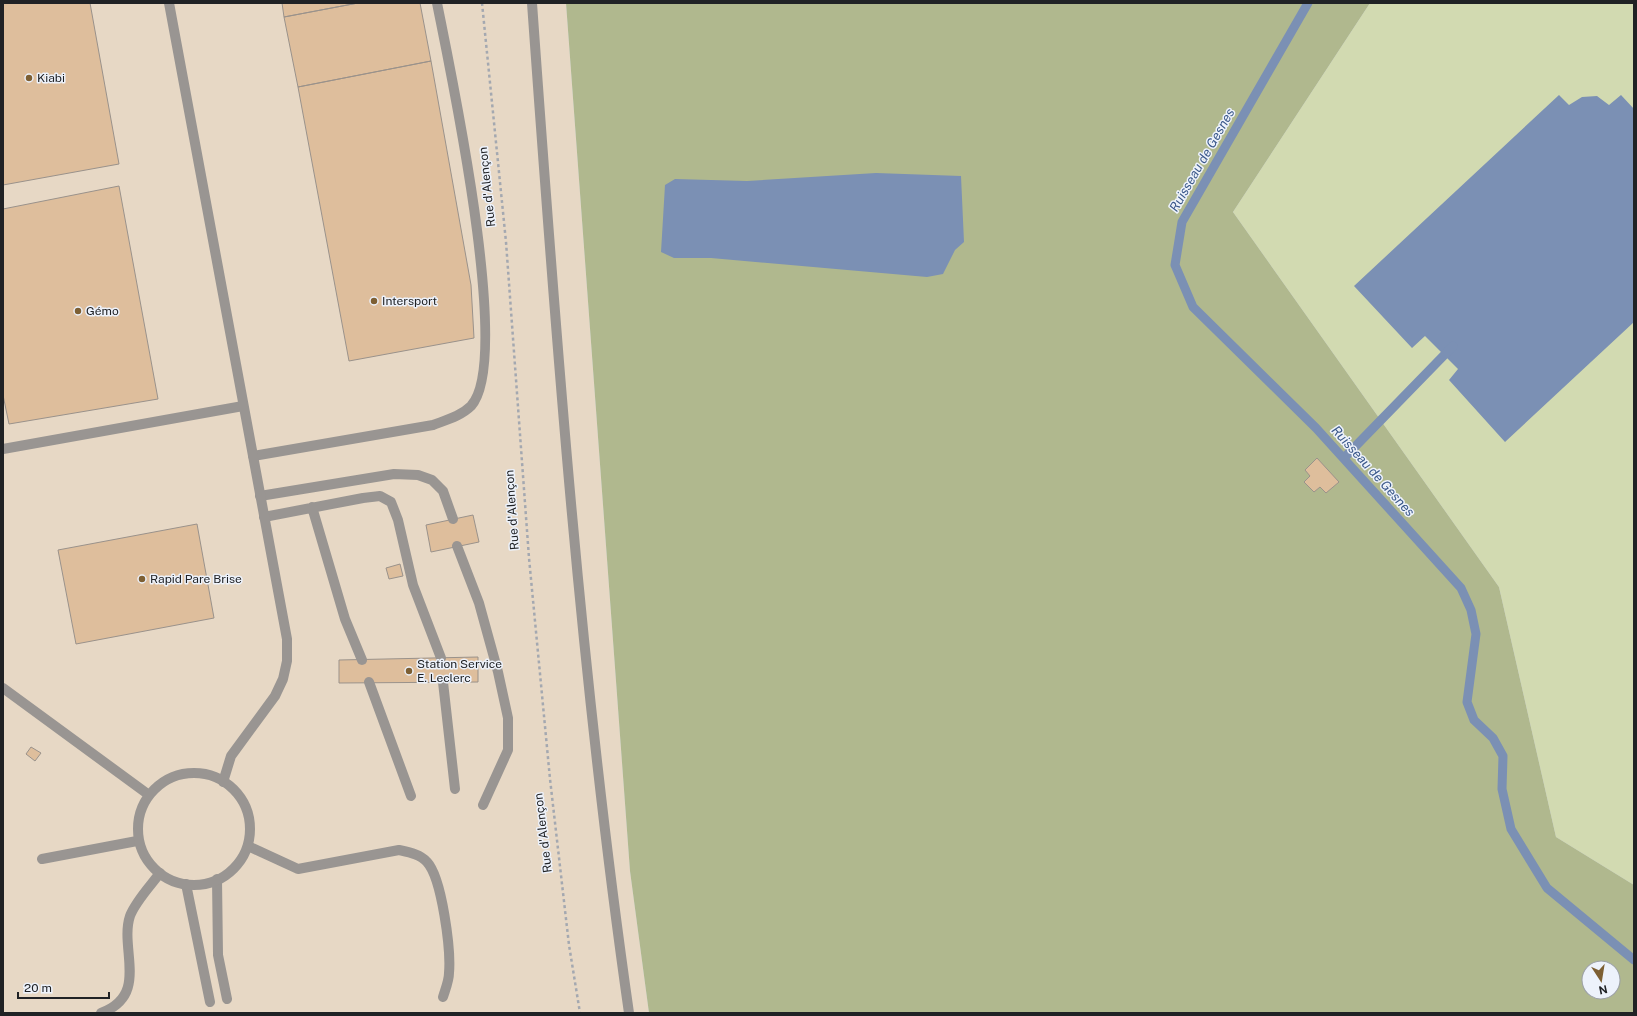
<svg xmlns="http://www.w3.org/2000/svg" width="1637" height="1016" font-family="'Public Sans',sans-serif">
	<rect width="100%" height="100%" fill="#dfe4ee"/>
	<path fill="#e7d8c5" d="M 3,3 L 566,3 L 630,871 L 649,1013 L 3,1013 Z"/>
	<path fill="#d2dab1" d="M 1370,3 L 1634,3 L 1634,885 L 1556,837 L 1499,587 L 1233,212 Z"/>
	<path fill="#b0b88e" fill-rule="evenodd" d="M 566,3 L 1370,3 L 1233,212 L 1499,587 L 1556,837 L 1634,885 L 1634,1013 L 649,1013 L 630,871 ZM 1589,968 L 1613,968 L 1613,992 L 1589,992 Z"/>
	<path fill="#7b90b4" d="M 1559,95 L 1569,105 L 1582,97 L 1597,96 L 1609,105 L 1621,95 L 1634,109 L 1634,322 L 1505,442 L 1449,380 L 1458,369 L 1425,336 L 1412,348 L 1354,286 Z
		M 876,173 L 961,176 L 964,242 L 955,250 L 943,274 L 927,277 L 711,258 L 674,258 L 661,252 L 665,185 L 675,179 L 747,181 Z"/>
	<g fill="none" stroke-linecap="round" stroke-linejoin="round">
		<path stroke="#7b90b4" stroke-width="9" d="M 1308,3 L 1182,222 L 1175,265 L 1193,307 L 1316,428 L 1461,588 L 1471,610 L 1476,634 L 1467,702 L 1474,720 L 1493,738 L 1503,756 L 1502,789 L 1511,829 L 1547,888 L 1634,960
			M 1344,458 L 1453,346"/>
	</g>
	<path fill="#debe9c" stroke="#9a928b" d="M 3,3 L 90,3 L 119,164 L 3,185 Z
		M 282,3 L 358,3 L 284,17 Z
		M 358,3 L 420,3 L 431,61 L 298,87 L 284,17 Z
		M 431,61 L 471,285 L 474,338 L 349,361 L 298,87 Z
		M 119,186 L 158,399 L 9,424 L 3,395 L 3,209 Z
		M 1317,458 L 1339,482 L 1326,493 L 1320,487 L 1314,492 L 1304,482 L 1310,476 L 1305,470 Z
		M 473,515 L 479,542 L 431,552 L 426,525 Z
		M 197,524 L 214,618 L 76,644 L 58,550 Z
		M 400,564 L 403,576 L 389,579 L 386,568 Z
		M 478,657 L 478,682 L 339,683 L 339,660 Z
		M 31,747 L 41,753 L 35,761 L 26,754 Z"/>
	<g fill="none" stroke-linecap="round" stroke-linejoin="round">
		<path stroke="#a4a8b0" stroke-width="2.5" stroke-dasharray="3 3" stroke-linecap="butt" d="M 482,3 L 506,242 L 529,558 L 550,779 L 569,945 L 580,1013"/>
		<path stroke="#999592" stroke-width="10" d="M 3,449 L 243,406
			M 253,456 L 433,425 C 446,420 461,416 471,406 C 513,361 450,69 437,3
			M 260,496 L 394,474 L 418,475 L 432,480 L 443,491 L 453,519
			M 312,507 L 345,619 L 362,660
			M 264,517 L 363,498 L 380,496 L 391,502 L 398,520 L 413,585 L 441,658
			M 457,546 L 479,603 L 498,672 L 508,718 L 508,750 L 483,805
			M 369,682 L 411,796
			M 443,682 L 455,789
			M 248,846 L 298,869 L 399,850 C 408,852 420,854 427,862 C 442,878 451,950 449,973 C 449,981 445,990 443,997
			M 42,859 L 137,841
			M 217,879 L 218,955 L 227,999
			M 186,884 L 210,1002
			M 101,1013 C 150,995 119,949 130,916 C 135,902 151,885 160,873"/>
		<path stroke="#999592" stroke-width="10" d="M 169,3 L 287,639 L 287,661 L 283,679 L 275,696 L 231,756 L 223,782
			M 532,3 C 556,340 581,678 629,1013
			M 3,688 L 149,795
			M138 829a56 56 0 1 1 112 0a56 56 0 1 1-112 0Z"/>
	</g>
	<g fill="#7d5f33" stroke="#edf2fb" stroke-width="1.5">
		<circle cx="29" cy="78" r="4"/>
		<circle cx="374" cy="301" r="4"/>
		<circle cx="78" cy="311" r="4"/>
		<circle cx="142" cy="579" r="4"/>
		<circle cx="409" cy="671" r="4"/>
	</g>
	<g text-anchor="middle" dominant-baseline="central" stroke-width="3" stroke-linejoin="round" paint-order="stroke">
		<g font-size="12" fill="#202225" stroke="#edf2fb" text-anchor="start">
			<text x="37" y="78">Kiabi</text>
			<text x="382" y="301">Intersport</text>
			<text x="86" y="311">Gémo</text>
			<text x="150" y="579">Rapid Pare Brise</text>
			<text x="417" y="664">Station Service<tspan x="417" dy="14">E. Leclerc</tspan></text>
		</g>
		<g font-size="12" fill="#202225" stroke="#edf2fb">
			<text transform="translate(487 187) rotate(-96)">Rue d'Alençon</text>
			<text transform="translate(512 510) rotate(-94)">Rue d'Alençon</text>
			<text transform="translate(543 833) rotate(-97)">Rue d'Alençon</text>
		</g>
		<g font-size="13" font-style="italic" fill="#3a5889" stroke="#edf2fb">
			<text transform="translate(1202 160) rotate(-60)">Ruisseau de Gesnes</text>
			<text transform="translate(1373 471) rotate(48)">Ruisseau de Gesnes</text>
		</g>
	</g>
	<rect width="1637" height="1016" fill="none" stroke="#202225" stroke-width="8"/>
	<g transform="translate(1601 980) rotate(168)"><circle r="19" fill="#edf2fb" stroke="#9b9fa5"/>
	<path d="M0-3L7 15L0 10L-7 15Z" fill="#7d5f33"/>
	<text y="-6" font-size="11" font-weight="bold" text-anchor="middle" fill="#202225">N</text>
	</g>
	<path d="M18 992v6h91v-6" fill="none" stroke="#202225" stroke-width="2"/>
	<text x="24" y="992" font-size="12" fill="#202225" stroke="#edf2fb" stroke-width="3" paint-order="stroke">20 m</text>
</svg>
